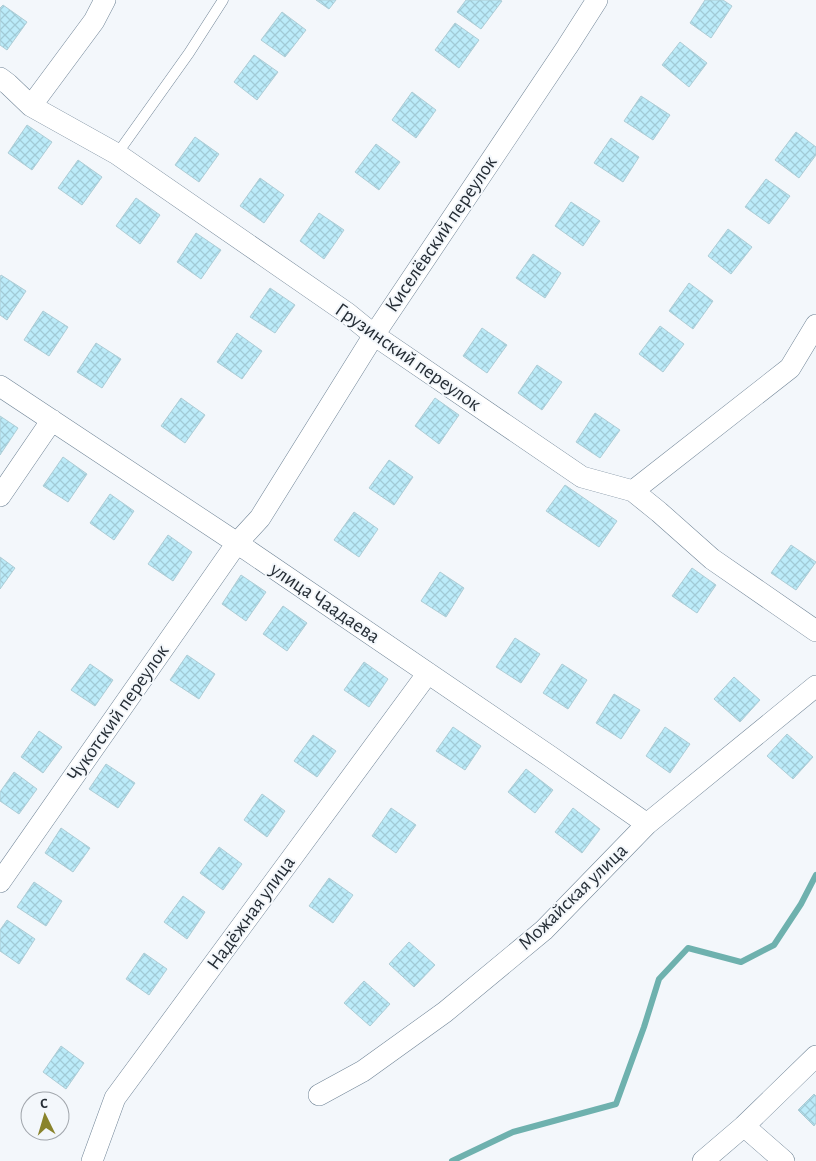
<svg xmlns="http://www.w3.org/2000/svg" width="816" height="1161" font-family="'Alegreya Sans',sans-serif">
	<defs>
		<pattern id="building-cross-hatch" width="8" height="8" patternUnits="userSpaceOnUse" patternTransform="scale(1.25)"><rect width="8" height="8" fill="#bbebf9"/><path d="M0 0l8 8M0 8l8-8" fill="none" stroke="#a1cad6"/></pattern>
	</defs>
	<rect width="100%" height="100%" fill="#f3f7fb"/>
	<g fill="none" stroke-linecap="round" stroke-linejoin="round">
		<path stroke="#6eb1ae" stroke-width="6" d="M 452,1161 L 513,1132 L 616,1104 L 644,1027 L 659,979 L 688,948 L 741,962 L 774,945 L 801,904 L 816,875"/>
	</g>
	<path fill="url(#building-cross-hatch)" stroke="#aecdd6" d="M 316,0 L 336,0 L 329,9 Z
		M 466,0 L 500,0 L 502,1 L 481,29 L 457,12 Z
		M 705,0 L 723,0 L 732,6 L 711,38 L 690,23 Z
		M 3,5 L 27,22 L 7,50 L 0,45 L 0,8 Z
		M 282,12 L 306,30 L 285,57 L 261,40 Z
		M 455,23 L 479,40 L 459,68 L 435,50 Z
		M 680,42 L 707,63 L 689,87 L 662,65 Z
		M 254,55 L 278,72 L 257,100 L 234,82 Z
		M 412,92 L 436,110 L 416,138 L 392,120 Z
		M 641,96 L 670,115 L 653,140 L 624,121 Z
		M 27,125 L 52,142 L 32,170 L 8,153 Z
		M 796,132 L 816,147 L 816,155 L 799,178 L 775,160 Z
		M 195,137 L 219,154 L 199,182 L 175,165 Z
		M 611,138 L 639,157 L 623,182 L 594,163 Z
		M 376,144 L 400,162 L 379,190 L 355,172 Z
		M 78,160 L 102,177 L 82,205 L 58,188 Z
		M 260,178 L 284,195 L 264,223 L 240,206 Z
		M 766,179 L 790,196 L 769,224 L 745,207 Z
		M 136,198 L 160,215 L 140,244 L 116,226 Z
		M 571,202 L 600,221 L 583,246 L 555,226 Z
		M 319,213 L 344,230 L 324,259 L 300,241 Z
		M 728,229 L 752,247 L 731,274 L 708,256 Z
		M 196,233 L 221,250 L 201,279 L 177,262 Z
		M 533,254 L 561,273 L 545,298 L 516,278 Z
		M 1,275 L 26,291 L 7,320 L 0,315 L 0,277 Z
		M 689,283 L 713,301 L 693,329 L 669,311 Z
		M 270,288 L 295,305 L 275,333 L 250,317 Z
		M 43,311 L 68,327 L 49,356 L 24,340 Z
		M 660,326 L 684,344 L 663,372 L 639,354 Z
		M 482,328 L 507,345 L 487,373 L 463,356 Z
		M 237,333 L 262,351 L 242,379 L 217,362 Z
		M 96,343 L 121,359 L 102,388 L 77,372 Z
		M 537,365 L 562,382 L 542,410 L 518,393 Z
		M 181,398 L 205,415 L 185,443 L 161,426 Z
		M 435,398 L 459,415 L 439,444 L 415,426 Z
		M 595,413 L 620,430 L 600,458 L 576,442 Z
		M 0,416 L 18,428 L 0,455 Z
		M 63,457 L 87,474 L 68,502 L 43,486 Z
		M 389,460 L 413,477 L 394,505 L 369,488 Z
		M 565,485 L 617,521 L 599,547 L 546,511 Z
		M 110,494 L 134,511 L 114,540 L 90,523 Z
		M 354,512 L 378,529 L 359,557 L 334,540 Z
		M 168,535 L 192,552 L 173,581 L 148,564 Z
		M 791,545 L 816,562 L 796,590 L 771,573 Z
		M 0,557 L 15,568 L 0,589 Z
		M 692,568 L 716,585 L 697,613 L 672,596 Z
		M 440,572 L 464,588 L 446,617 L 421,601 Z
		M 241,575 L 266,592 L 246,621 L 222,604 Z
		M 283,606 L 307,623 L 287,651 L 263,634 Z
		M 515,638 L 540,654 L 521,683 L 496,667 Z
		M 187,655 L 215,674 L 199,699 L 170,680 Z
		M 364,662 L 388,679 L 369,707 L 344,690 Z
		M 90,664 L 113,680 L 95,706 L 71,690 Z
		M 562,664 L 587,680 L 568,709 L 543,693 Z
		M 734,677 L 760,700 L 740,722 L 714,699 Z
		M 614,694 L 640,710 L 621,739 L 596,723 Z
		M 453,727 L 481,746 L 465,770 L 436,751 Z
		M 665,727 L 690,744 L 670,773 L 646,756 Z
		M 39,731 L 62,747 L 43,773 L 21,757 Z
		M 787,734 L 813,757 L 793,779 L 767,756 Z
		M 313,735 L 336,751 L 317,777 L 294,761 Z
		M 106,764 L 135,783 L 118,808 L 89,789 Z
		M 526,769 L 553,790 L 535,813 L 508,792 Z
		M 14,772 L 37,789 L 19,814 L 0,801 L 0,792 Z
		M 262,794 L 285,811 L 267,837 L 244,820 Z
		M 391,808 L 416,825 L 396,853 L 372,836 Z
		M 573,808 L 600,829 L 582,853 L 555,832 Z
		M 61,828 L 90,848 L 73,872 L 45,853 Z
		M 219,847 L 242,864 L 223,890 L 200,873 Z
		M 329,878 L 353,895 L 333,923 L 309,906 Z
		M 34,882 L 62,901 L 46,926 L 17,907 Z
		M 183,896 L 205,912 L 187,939 L 164,922 Z
		M 7,920 L 35,939 L 19,964 L 0,951 L 0,930 Z
		M 409,942 L 435,965 L 414,987 L 389,964 Z
		M 144,953 L 167,969 L 149,995 L 126,979 Z
		M 364,981 L 390,1004 L 370,1026 L 344,1003 Z
		M 61,1046 L 84,1063 L 66,1089 L 43,1072 Z
		M 814,1094 L 816,1096 L 816,1123 L 814,1126 L 798,1110 Z"/>
	<g fill="none" stroke-linecap="round" stroke-linejoin="round">
		<g stroke="#718597" stroke-width="11">
			<path id="lane" d="M 117,154 L 189,53 L 223,0"/>
		</g>
		<g stroke="#718597" stroke-width="22">
			<path id="street" d="M 0,78 L 8,84 L 31,106 L 117,154 L 347,313 L 374,335 L 582,477 L 633,491 L 659,512 L 712,559 L 816,631
				M 31,106 L 94,21 L 105,0
				M 0,386 L 237,543 L 551,757 L 647,824
				M 633,491 L 790,368 L 816,325
				M 0,496 L 52,420
				M 0,882 L 237,543 L 260,518 L 374,335 L 567,47 L 597,0
				M 319,1095 L 363,1071 L 445,1012 L 544,930 L 647,824 L 816,686
				M 744,1126 L 784,1161
				M 92,1161 L 115,1098 L 428,673
				M 703,1161 L 744,1126 L 816,1056"/>
		</g>
		<use href="#lane" stroke="#fff" stroke-width="10"/>
		<use href="#street" stroke="#fff" stroke-width="21"/>
	</g>
	<g text-anchor="middle" dominant-baseline="central" stroke-width="4" stroke-linejoin="round" paint-order="stroke">
		<g font-size="20" fill="#252d35" stroke="#f3f7fb">
			<text transform="translate(441 234) rotate(-56)">Киселёвский переулок</text>
			<text transform="translate(408 357) rotate(35)">Грузинский переулок</text>
			<text transform="translate(325 603) rotate(34)">улица Чаадаева</text>
			<text transform="translate(118 713) rotate(-55)">Чукотский переулок</text>
			<text transform="translate(573 897) rotate(-44)">Можайская улица</text>
			<text transform="translate(251 913) rotate(-54)">Надёжная улица</text>
		</g>
	</g>
	<g transform="translate(45 1116) rotate(355)"><circle r="24" fill="#f3f7fb" stroke="#a1a6ac"/>
	<path d="M0-4L9 19L0 12L-9 19Z" fill="#89832b"/>
	<text y="-8" font-size="14" font-weight="bold" text-anchor="middle" fill="#252d35">С</text>
	</g>
</svg>
